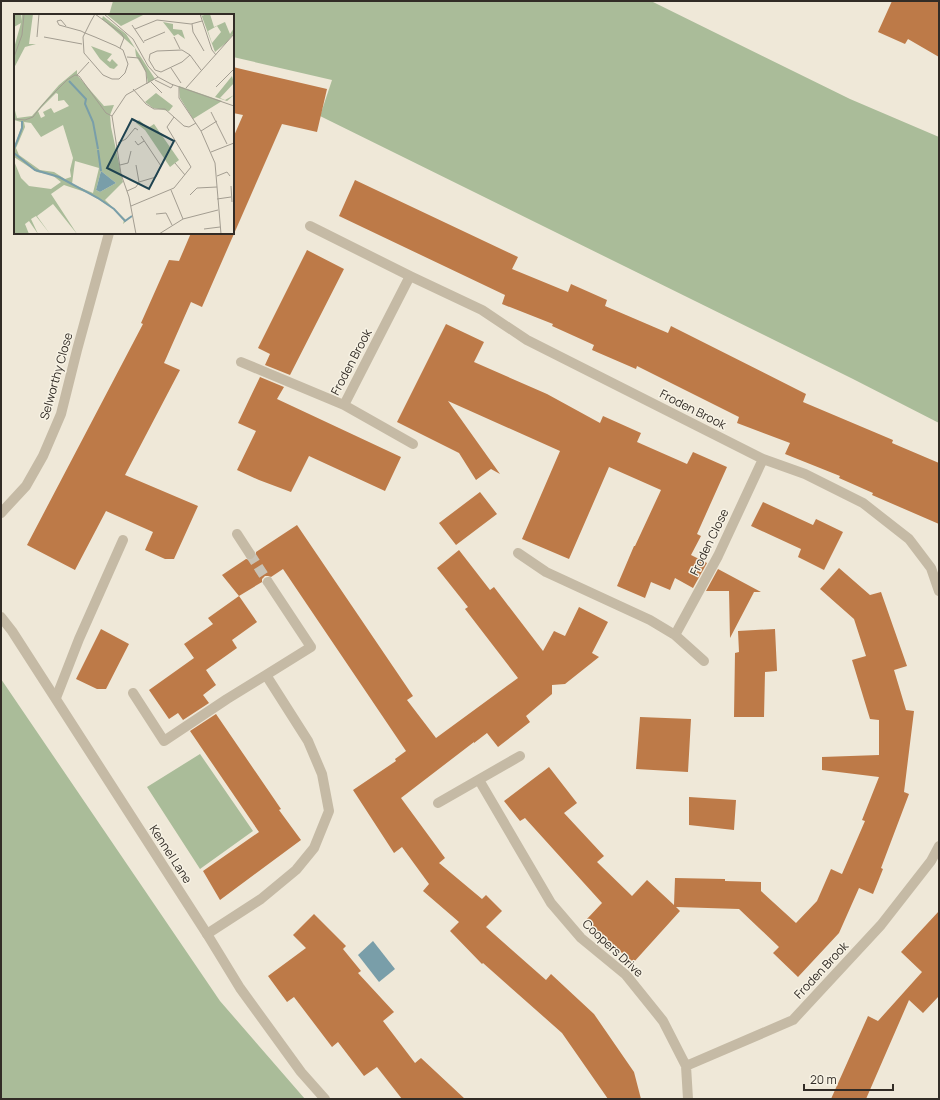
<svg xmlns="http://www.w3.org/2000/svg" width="940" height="1100" font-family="Manrope,sans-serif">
	<rect width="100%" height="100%" fill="#efe8d8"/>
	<path fill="#aabc99" d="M 113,1 L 651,1 L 850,99 L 939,137 L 939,423 L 853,379 L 320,116 L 332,80 L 233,57 L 233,15 L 109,15 Z
		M 1,679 L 220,1001 L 305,1099 L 1,1099 Z
		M 200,754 L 253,831 L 200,869 L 147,787 Z"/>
	<path fill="#799ea9" d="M 373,941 L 395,969 L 379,982 L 358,955 Z"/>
	<path fill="#bd7a48" d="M 892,1 L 939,1 L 939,57 L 908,39 L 905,44 L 878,32 Z
		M 233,67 L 327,89 L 317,132 L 282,124 L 202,307 L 191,302 L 164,363 L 180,370 L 125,475 L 198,506 L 174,559 L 165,559 L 145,550 L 153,532 L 106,511 L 75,570 L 27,545 L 143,324 L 141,323 L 169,260 L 179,261 L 191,233 L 233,233 L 233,138 L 243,115 L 233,113 Z
		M 355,180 L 518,257 L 512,269 L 568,292 L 571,284 L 607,300 L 605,306 L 668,333 L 671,326 L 806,394 L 803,402 L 893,440 L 892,443 L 939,463 L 939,524 L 872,495 L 873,493 L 839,478 L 840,476 L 785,454 L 790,443 L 737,423 L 739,417 L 637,366 L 636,369 L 592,350 L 594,345 L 552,326 L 553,324 L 502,304 L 505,295 L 339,216 Z
		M 307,250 L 344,269 L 290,375 L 265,365 L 270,354 L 258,348 Z
		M 446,324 L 484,342 L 474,362 L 547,394 L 600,423 L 603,416 L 641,433 L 637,442 L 687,464 L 693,452 L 727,467 L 697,534 L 701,536 L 691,555 L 707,563 L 693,588 L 675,578 L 670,590 L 651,582 L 645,598 L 617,586 L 634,546 L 635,546 L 661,490 L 609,467 L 569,559 L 522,539 L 560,451 L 448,401 L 500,474 L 491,469 L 476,480 L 459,453 L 397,422 Z
		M 260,377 L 284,387 L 277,399 L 401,457 L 385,491 L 309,456 L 291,492 L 259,480 L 237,470 L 256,431 L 238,423 Z
		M 480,492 L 497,514 L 456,545 L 439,523 Z
		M 763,502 L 813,525 L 816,519 L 843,532 L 824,570 L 798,557 L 801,549 L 751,526 Z
		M 297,525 L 413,696 L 407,700 L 436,738 L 518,678 L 465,609 L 468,607 L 437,568 L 459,550 L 490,590 L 494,587 L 543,651 L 554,631 L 565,636 L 579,607 L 608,622 L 592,653 L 599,657 L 565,684 L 552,685 L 552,694 L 526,716 L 530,722 L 498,747 L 487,733 L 474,743 L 474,742 L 401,798 L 445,858 L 439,863 L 482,899 L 486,895 L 502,911 L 486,927 L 546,980 L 551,974 L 594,1014 L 634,1072 L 641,1099 L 608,1099 L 562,1033 L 483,963 L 482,964 L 450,931 L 459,922 L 423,891 L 429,884 L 402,847 L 394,853 L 353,790 L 396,761 L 395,759 L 406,751 L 283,569 L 271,577 L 268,576 L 265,576 L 262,579 L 262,582 L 239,596 L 222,575 L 246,559 L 250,560 L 254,559 L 256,557 L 256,552 Z
		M 839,568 L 870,595 L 881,592 L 907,666 L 894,670 L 906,710 L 914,711 L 904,792 L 909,794 L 881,868 L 883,869 L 873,894 L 859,888 L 839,933 L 798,977 L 773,953 L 779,947 L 739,909 L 676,907 L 680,911 L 633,963 L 586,920 L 602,903 L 525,818 L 520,821 L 504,801 L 549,767 L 577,803 L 564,813 L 604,856 L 597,862 L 632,896 L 647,880 L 674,905 L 675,878 L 725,879 L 725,881 L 761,882 L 761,891 L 796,923 L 817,901 L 831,869 L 842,874 L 865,821 L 862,820 L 879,777 L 822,770 L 822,757 L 879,755 L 879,720 L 870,719 L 852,660 L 866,656 L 854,619 L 820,589 Z
		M 718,569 L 761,592 L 754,592 L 730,638 L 729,591 L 706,591 Z
		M 239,596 L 257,622 L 232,640 L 237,648 L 206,670 L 216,685 L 203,695 L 209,703 L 183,720 L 178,713 L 169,719 L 149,690 L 194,658 L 184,644 L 213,624 L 208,618 Z
		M 101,629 L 129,644 L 106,689 L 97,689 L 76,679 Z
		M 775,629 L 777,671 L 765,672 L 764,717 L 734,717 L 735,653 L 739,652 L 738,631 Z
		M 216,714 L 281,809 L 279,810 L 301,840 L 220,900 L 203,871 L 259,832 L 190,731 Z
		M 640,717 L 691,719 L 688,772 L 636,769 Z
		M 689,797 L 736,800 L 734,830 L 689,825 Z
		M 939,911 L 939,996 L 923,1013 L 909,1000 L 866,1099 L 831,1099 L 868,1016 L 878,1021 L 922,972 L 901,952 Z
		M 314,914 L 346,946 L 343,949 L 361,971 L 358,973 L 394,1012 L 383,1021 L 415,1063 L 421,1058 L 465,1099 L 402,1099 L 377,1067 L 364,1076 L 338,1042 L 332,1047 L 294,997 L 287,1002 L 268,976 L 306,948 L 293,935 Z"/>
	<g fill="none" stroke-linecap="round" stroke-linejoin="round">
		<path stroke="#c9c2b4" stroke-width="10" stroke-dasharray="10 5" stroke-linecap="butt" d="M 250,554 L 268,582"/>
		<path stroke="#c5baa5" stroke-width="10" d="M 310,226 L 410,276 L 482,310 L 527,340 L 763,459 L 805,474 L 863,503 L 909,539 L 931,568 L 939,591
			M 241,362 L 344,405 L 410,276
			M 344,405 L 413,444
			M 1,513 L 26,486 L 43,456 L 61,414 L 77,350 L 109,233
			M 237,534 L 250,554
			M 518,553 L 546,572 L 650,620 L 675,635 L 704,661
			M 675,635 L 718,556 L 763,459
			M 133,693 L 164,741 L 227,699 L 266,675
			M 56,698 L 79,639 L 123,540
			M 479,780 L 551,903 L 581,938 L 626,975 L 663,1021 L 686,1066 L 688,1099
			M 438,803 L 520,756
			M 207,934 L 261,899 L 296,870 L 314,848 L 329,811 L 322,774 L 308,741 L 266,675 L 311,647 L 268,582
			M 686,1066 L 793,1020 L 881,925 L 931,861 L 939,846"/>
		<path stroke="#c5baa5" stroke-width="10" d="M 1,617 L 12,631 L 207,934 L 240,988 L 301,1072 L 325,1099"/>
	</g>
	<g text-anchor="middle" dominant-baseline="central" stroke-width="3" stroke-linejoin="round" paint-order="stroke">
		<g font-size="12" fill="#322c26" stroke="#f7f2e4">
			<text transform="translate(351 362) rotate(-62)">Froden Brook</text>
			<text transform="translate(56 376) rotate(-74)">Selworthy Close</text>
			<text transform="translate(693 409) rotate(27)">Froden Brook</text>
			<text transform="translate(709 542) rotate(-64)">Froden Close</text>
			<text transform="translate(171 854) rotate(57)">Kennel Lane</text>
			<text transform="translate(613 948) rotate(43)">Coopers Drive</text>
			<text transform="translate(821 970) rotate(-47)">Froden Brook</text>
		</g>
	</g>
	<g transform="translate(14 14)">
		<rect width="220" height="220" fill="#efe8d8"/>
		<path d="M 0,0 L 7,0 L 7,7 L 8,0 L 19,0 L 15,30 L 22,30 L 11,33 L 0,54 L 0,34 L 7,9 L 0,13 ZM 92,0 L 131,0 L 107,12 ZM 187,0 L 189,2 L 190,0 L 196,0 L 200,13 L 211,8 L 216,20 L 220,14 L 220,19 L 213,28 L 201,38 ZM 203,12 L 207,18 L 198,29 L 194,17 ZM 89,2 L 112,20 L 141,65 L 134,69 L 132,58 L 122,42 L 121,34 L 88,5 ZM 149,8 L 159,10 L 159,15 L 168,16 L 171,25 L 164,20 L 160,22 ZM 77,32 L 98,40 L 93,46 L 96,48 L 98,45 L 104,51 L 100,55 L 96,54 L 86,45 ZM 63,56 L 63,61 L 90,92 L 100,91 L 96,101 L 97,113 L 109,168 L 91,186 L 112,206 L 117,203 L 109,210 L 110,206 L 100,195 L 74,179 L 50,171 L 37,180 L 63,220 L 39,190 L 23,202 L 36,220 L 22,202 L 17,205 L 24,220 L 15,207 L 11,210 L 15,220 L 0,220 L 0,147 L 7,164 L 15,172 L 37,175 L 47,168 L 38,161 L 23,158 L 0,143 L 0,134 L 8,111 L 7,108 L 0,106 L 0,93 L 3,104 L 18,102 L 45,71 ZM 42,79 L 44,80 L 44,87 L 50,86 L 55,92 L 40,99 L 37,94 L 29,98 L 31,102 L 27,104 L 24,97 ZM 10,108 L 17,109 L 27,123 L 49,111 L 59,144 L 56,156 L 57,163 L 51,165 L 40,158 L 26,156 L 5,141 L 2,134 L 11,113 ZM 61,147 L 85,154 L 79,179 L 58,170 ZM 87,157 L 102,169 L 86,178 L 82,176 ZM 218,62 L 220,69 L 206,84 L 211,86 L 220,81 L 213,87 L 201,83 ZM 165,72 L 208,87 L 179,105 L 166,84 ZM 142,79 L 159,92 L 155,97 L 139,94 L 131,88 ZM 125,106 L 134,114 L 140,110 L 165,146 L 156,153 L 131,116 L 122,109 Z" fill="#aabc99" fill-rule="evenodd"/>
		<path d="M 87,157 L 102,169 L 86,178 L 82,176 Z" fill="#799ea9"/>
		<path fill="none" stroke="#799ea9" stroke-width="2" d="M 55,67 L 72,85 L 71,90 L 79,108 L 84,135M 0,135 L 8,114 L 8,107M 84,136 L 87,157M 0,139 L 21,156 L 45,163 L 84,184 L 100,195 L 111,207 L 118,202"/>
		<path fill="none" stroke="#a39d91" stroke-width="1" d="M 81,0 L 107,19 L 110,24 L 106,34M 90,0 L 119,25 L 134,52 L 144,63 L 157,70 L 220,92M 186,0 L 198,36 L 202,41M 178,10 L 179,18 L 190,37M 118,11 L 130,29M 52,12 L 47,6 L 43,7 L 45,11 L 67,17 L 71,19 L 81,23 L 102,32 L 109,36 L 114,50 L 111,59 L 105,65 L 98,65 L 89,61 L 70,39 L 69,23 L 77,7 L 81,0M 121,15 L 143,6 L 177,10 L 188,7M 23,23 L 25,0M 30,23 L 68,30M 160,23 L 166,35M 130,27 L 151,18M 176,41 L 168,48 L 147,58 L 141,56 L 135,46 L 136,40 L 143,37 L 168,36 L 176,41 L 187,56M 0,43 L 8,21 L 10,0M 113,43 L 125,44 L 132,58 L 133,70M 157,54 L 167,69M 63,61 L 75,48M 141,66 L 157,74 L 159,71M 137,68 L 148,79M 165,73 L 165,84 L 187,117 L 201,149 L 207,220M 202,73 L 220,55M 172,74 L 220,20M 119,75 L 132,90 L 140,95 L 151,95 L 170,112 L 175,113 L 182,109M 197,98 L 213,130M 98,102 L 112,81 L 144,63M 0,105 L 11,106 L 19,103 L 30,89 L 53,66 L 61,61 L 65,62 L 92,99 L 98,102 L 107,160 L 115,183 L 122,220M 187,117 L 203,107M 121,127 L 124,131 L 130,127M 104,129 L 112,125 L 121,114 L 124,116M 197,138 L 220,129M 161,149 L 171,161M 106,151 L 114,149 L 117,137M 203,162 L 213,158 L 216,162M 125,168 L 142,163 L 147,152 L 127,122M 217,172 L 218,188M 157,176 L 169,205M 113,177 L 122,173 L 125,168 L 122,151M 176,181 L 183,174 L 203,173M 203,185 L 217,183M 117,192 L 160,174 L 177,153 L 153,113 L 160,103M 142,200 L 152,199 L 158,211M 190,215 L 206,213M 145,220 L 169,205 L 204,196"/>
		<path fill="#1f4350" fill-opacity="0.15" stroke="#1f4350" stroke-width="2" d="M 118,105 L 160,127 L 135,175 L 93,154 Z"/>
		<rect width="220" height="220" fill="none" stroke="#322c26" stroke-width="2"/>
	</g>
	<rect width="940" height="1100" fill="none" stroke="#322c26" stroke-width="4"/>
	<path d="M804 1084v6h89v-6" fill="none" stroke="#322c26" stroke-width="2"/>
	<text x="810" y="1084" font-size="12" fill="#322c26" stroke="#f7f2e4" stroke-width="3" paint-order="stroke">20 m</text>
</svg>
